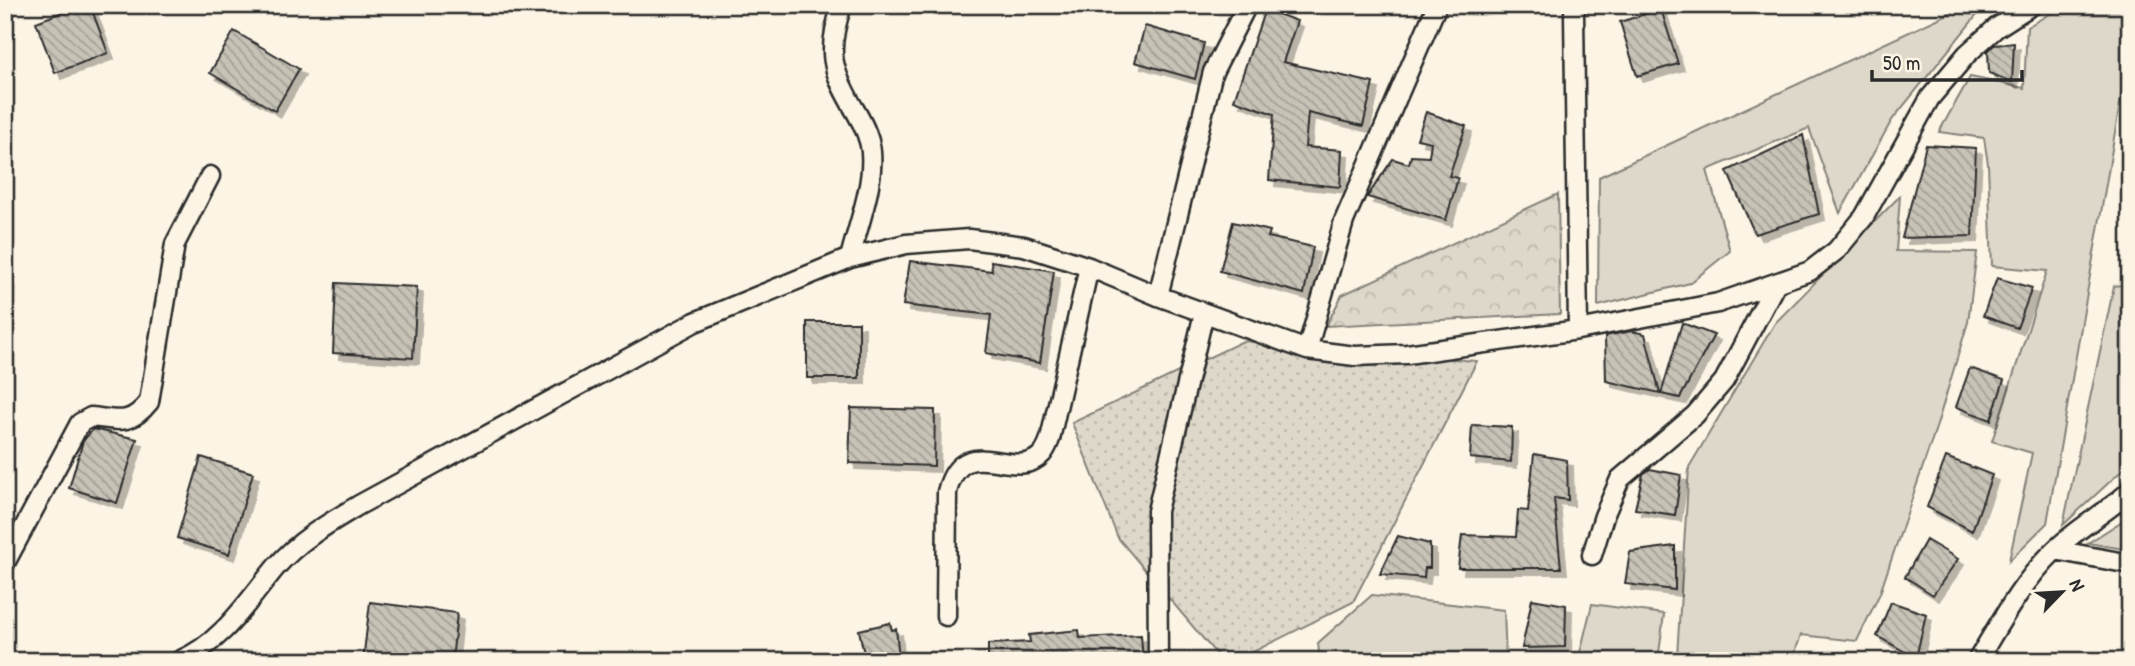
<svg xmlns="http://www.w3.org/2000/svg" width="2135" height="666" font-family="'Patrick Hand',sans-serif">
	<defs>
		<pattern id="grass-dots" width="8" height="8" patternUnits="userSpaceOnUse" patternTransform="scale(1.75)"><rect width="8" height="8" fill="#ded8ca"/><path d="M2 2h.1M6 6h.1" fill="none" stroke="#bfbaae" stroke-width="1.8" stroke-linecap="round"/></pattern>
		<pattern id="forest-crowns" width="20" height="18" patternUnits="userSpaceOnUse" patternTransform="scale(1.75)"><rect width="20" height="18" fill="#ded8ca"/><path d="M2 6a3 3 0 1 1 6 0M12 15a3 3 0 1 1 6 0" fill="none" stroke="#bfbaae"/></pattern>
		<pattern id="building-back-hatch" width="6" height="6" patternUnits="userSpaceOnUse" patternTransform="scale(1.75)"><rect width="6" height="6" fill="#c8c3b7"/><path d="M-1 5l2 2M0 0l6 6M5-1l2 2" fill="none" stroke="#a39f95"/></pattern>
		<filter id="shadow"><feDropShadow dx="6" dy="6" stdDeviation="0" flood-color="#0004"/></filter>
	</defs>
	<rect width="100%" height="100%" fill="#fcf5e5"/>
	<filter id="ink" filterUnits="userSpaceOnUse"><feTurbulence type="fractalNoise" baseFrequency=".0143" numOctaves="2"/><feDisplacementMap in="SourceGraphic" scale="14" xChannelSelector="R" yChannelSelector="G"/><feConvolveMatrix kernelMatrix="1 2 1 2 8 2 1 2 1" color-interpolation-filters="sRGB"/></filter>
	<g filter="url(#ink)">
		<path fill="url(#grass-dots)" stroke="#84827a" stroke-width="2" d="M 1243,341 L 1477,361 L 1353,602 L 1235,661 L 1222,661 L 1118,538 L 1072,423 Z"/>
		<path fill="url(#forest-crowns)" stroke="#84827a" stroke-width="2" d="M 1558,194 L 1560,314 L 1326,326 L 1342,295 Z"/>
		<path fill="#ded8ca" stroke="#84827a" stroke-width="2" d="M 1967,5 L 1985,5 L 1892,120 L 1840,213 L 1809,128 L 1707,170 L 1730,251 L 1690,283 L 1598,306 L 1599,177 Z
			M 2065,5 L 2130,5 L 2130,46 L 2047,523 L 2009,561 L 2032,453 L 1992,441 L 2047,271 L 1992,266 L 1988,164 L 1984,138 L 1939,132 L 1970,77 L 2024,88 L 2027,27 Z
			M 1900,196 L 1896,251 L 1977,252 L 1968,322 L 1937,425 L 1880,593 L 1857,641 L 1801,635 L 1792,661 L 1694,661 L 1677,656 L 1689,467 L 1775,323 Z
			M 2130,284 L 2130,463 L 2063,525 L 2114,286 Z
			M 2130,516 L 2130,550 L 2088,543 Z
			M 1372,595 L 1504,610 L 1506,661 L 1320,661 L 1318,643 Z
			M 1592,604 L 1664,614 L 1658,661 L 1578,661 Z"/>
		<path fill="url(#building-back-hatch)" stroke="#2b2b2b" stroke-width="2" filter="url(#shadow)" d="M 81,5 L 90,5 L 108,53 L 55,73 L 36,22 Z
			M 1265,9 L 1297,21 L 1283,62 L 1373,83 L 1363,126 L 1308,113 L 1305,147 L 1342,150 L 1340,187 L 1269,180 L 1274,114 L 1234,100 Z
			M 1661,9 L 1678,64 L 1637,76 L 1620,22 Z
			M 1145,26 L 1204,43 L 1195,79 L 1135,62 Z
			M 234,31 L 299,69 L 275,111 L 210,73 Z
			M 2014,43 L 2012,82 L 1989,73 L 1988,51 L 1994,45 Z
			M 1426,112 L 1466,126 L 1449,176 L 1458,178 L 1446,220 L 1367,197 L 1393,159 L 1409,164 L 1411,156 L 1429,157 L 1431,142 L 1417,139 Z
			M 1803,135 L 1819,214 L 1755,234 L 1727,171 Z
			M 1926,145 L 1976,148 L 1972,236 L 1902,238 Z
			M 1233,222 L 1270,231 L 1268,237 L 1313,247 L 1304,294 L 1220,271 Z
			M 910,261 L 992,271 L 991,261 L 1054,271 L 1040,363 L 986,353 L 991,315 L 903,305 Z
			M 1997,278 L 2032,288 L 2017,328 L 1983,316 Z
			M 336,283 L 417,287 L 413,358 L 333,353 Z
			M 807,322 L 859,322 L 859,378 L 807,378 Z
			M 1682,323 L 1714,335 L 1680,398 L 1661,394 Z
			M 1632,331 L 1645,334 L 1660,393 L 1606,381 L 1605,336 Z
			M 1970,368 L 2004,380 L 1991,420 L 1956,407 Z
			M 851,408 L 935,410 L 934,466 L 849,463 Z
			M 1472,425 L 1512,427 L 1511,462 L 1470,458 Z
			M 93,429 L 137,439 L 117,503 L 69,488 L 83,441 Z
			M 1534,454 L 1567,460 L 1568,500 L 1554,498 L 1561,568 L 1458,568 L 1462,535 L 1516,537 L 1518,510 L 1528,511 Z
			M 201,457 L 253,473 L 229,554 L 177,538 Z
			M 1946,457 L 1992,475 L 1972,531 L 1927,507 Z
			M 1650,469 L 1681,475 L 1675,515 L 1635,509 L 1643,474 Z
			M 1398,536 L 1430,544 L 1430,568 L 1425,568 L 1424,578 L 1380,574 Z
			M 1926,540 L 1958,559 L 1933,595 L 1905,577 Z
			M 1675,546 L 1675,590 L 1625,584 L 1630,552 Z
			M 1532,599 L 1566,605 L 1565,647 L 1522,648 Z
			M 370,602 L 457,613 L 452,661 L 363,661 Z
			M 1891,602 L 1926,614 L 1916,658 L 1877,636 Z
			M 890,623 L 892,630 L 896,629 L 899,658 L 874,661 L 872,652 L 864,654 L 859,630 Z
			M 1079,630 L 1080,638 L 1141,635 L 1143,661 L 988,661 L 988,644 L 1030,642 L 1029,635 Z"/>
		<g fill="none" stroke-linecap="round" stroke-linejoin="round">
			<g stroke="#2b2b2b" stroke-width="23">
				<path id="minor" d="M 842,5 C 826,52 831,70 856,112 C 863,124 870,138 871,152 C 874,186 858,225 850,258
					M 1577,5 L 1574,13 L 1578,330
					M 1158,296 L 1213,72 L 1247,5
					M 1307,350 L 1344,221 L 1437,5
					M 2055,550 L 2130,564
					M 1592,555 L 1604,516 L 1620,479 L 1695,415 L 1724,381 L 1775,285
					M 5,563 L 80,423 L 91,417 C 119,420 130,426 149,402 L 175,244 L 210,176
					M 946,616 L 947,492 C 963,428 1015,484 1042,454 C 1046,450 1048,444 1050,439 L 1089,267
					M 179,661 C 223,642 247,602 276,567 C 299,540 329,523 359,505 L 695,322 L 850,258 L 906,244 L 969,239 L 1024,246 L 1089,267 L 1158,296 L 1307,350 L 1355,356 L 1407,354 L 1578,330 L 1718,303 L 1810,271 L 1837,250 L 1864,217 L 1930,98 L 1967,54 L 1996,28 L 2032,5
					M 1158,661 L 1157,511 L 1204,313
					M 1977,661 C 2000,623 2022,582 2054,551 C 2077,528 2106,513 2130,491"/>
			</g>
			<use href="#minor" stroke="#fcf5e5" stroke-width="18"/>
		</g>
	</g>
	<rect width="2135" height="666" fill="none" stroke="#fcf5e5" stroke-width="28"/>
	<rect x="14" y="14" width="2107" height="638" fill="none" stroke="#2b2b2b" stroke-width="2.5" filter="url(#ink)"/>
	<g transform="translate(2062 592) rotate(65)" stroke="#fcf5e5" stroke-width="5" paint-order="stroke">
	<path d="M0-5L12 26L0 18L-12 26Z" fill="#2b2b2b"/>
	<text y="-10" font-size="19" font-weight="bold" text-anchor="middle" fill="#2b2b2b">N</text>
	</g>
	<path d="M1872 70v10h150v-10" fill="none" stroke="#2b2b2b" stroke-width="3.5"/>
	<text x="1883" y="70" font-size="21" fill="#2b2b2b" stroke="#fcf5e5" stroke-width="5" paint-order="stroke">50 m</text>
</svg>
